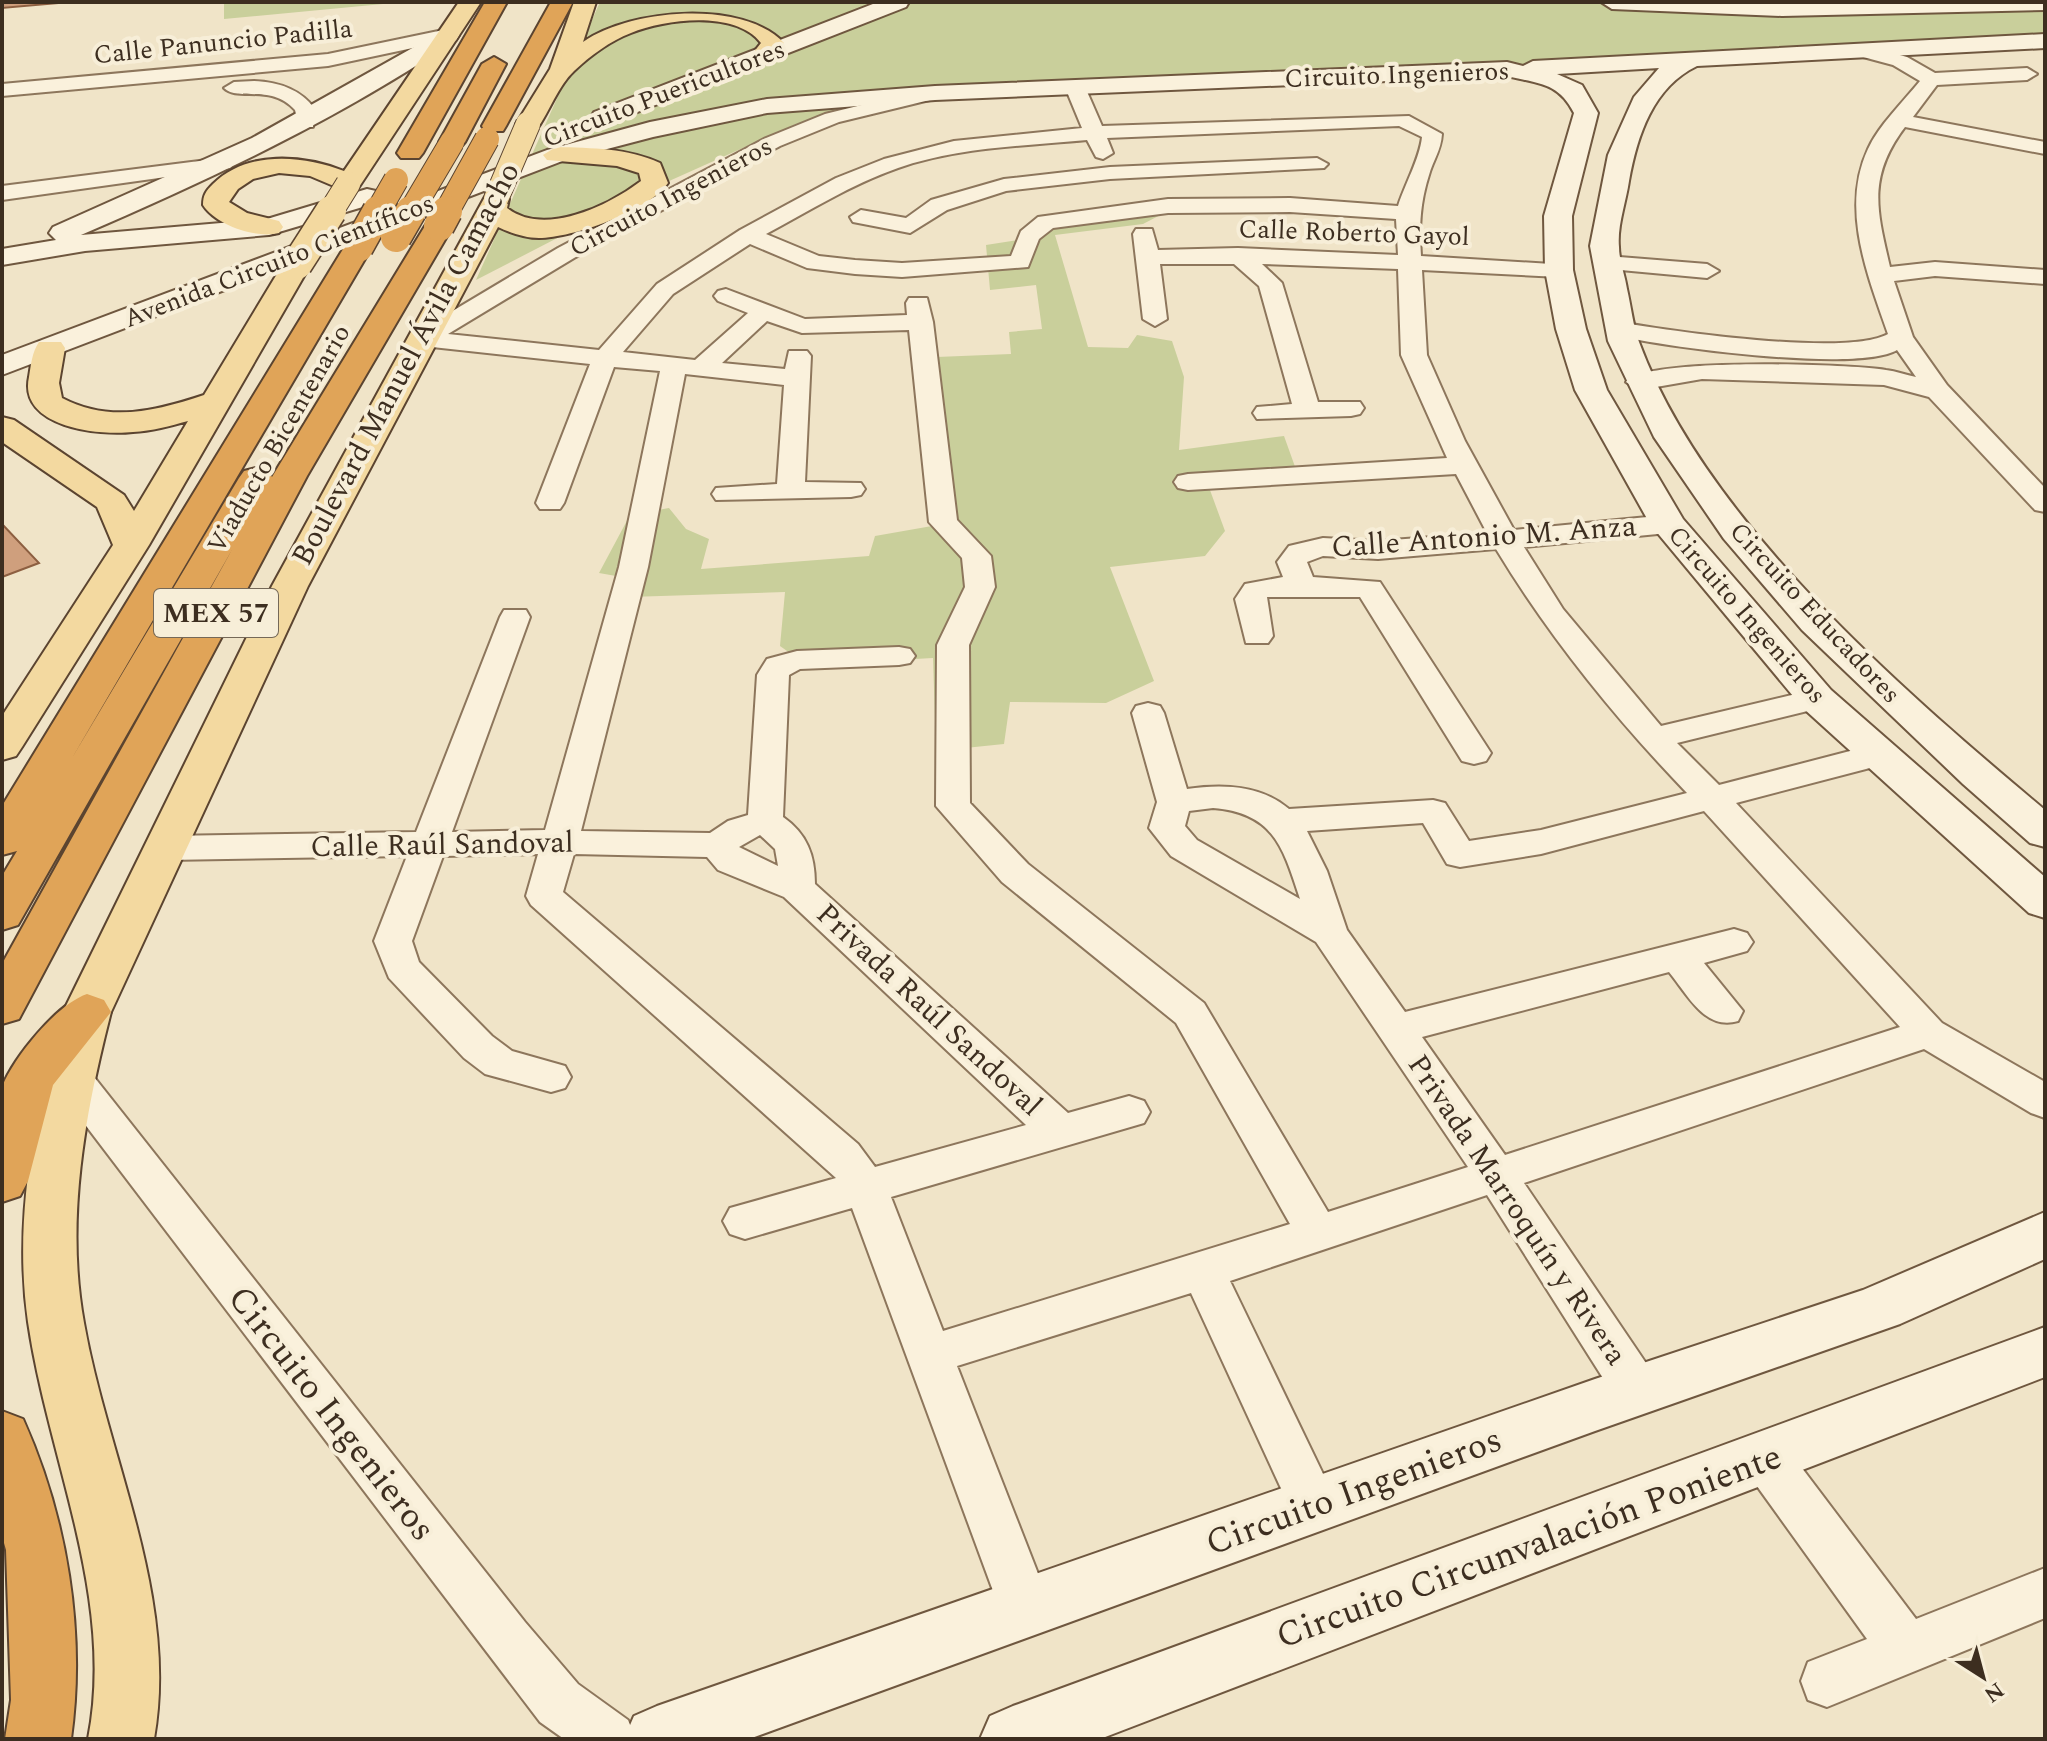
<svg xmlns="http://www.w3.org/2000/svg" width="2047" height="1741" font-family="Spectral,serif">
	<rect width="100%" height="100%" fill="#f0e4c8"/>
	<path fill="#c9cf9b" d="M 224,2 L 404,2 L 224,19 Z
		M 600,2 L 1584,2 L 1784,13 L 2045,6 L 2045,46 L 1493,66 L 976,91 L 796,124 L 658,186 L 476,280 Z
		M 1159,208 L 1168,211 L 1143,224 L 1055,235 L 1088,347 L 1128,348 L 1137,335 L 1172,341 L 1184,377 L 1179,450 L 1284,436 L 1298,475 L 1207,482 L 1225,531 L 1205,556 L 1110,567 L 1154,681 L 1106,703 L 1010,702 L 1004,744 L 936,751 L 933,658 L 807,665 L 780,646 L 785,592 L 629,597 L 633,579 L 599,573 L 630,515 L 669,508 L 686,529 L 709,539 L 701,569 L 869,556 L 875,536 L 932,526 L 912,358 L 1011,354 L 1009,332 L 1042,329 L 1036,285 L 990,290 L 986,245 L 1018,240 L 1039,215 Z"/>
	<path fill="#cf9f7d" stroke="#8d5f41" stroke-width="2" d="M 2,2 L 70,2 L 2,8 Z
		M 2,524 L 39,563 L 2,577 Z"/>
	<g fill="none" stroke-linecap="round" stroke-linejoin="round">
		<g stroke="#8d765c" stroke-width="4">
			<path id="street" d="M 448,29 L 457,35 L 455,39 L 328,66 L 2,96 L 2,84 L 328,54 Z
				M 1859,44 L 1907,57 L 1935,73 L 2027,68 L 2037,74 L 2027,80 L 1937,85 L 1913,117 L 2045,142 L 2045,154 L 1905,127 C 1867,177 1877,211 1890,267 L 1935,262 L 2045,270 L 2045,284 L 1935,276 L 1894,281 L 1913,337 L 1947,385 L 2045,488 L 2045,512 L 2035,510 L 1929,397 L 1884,385 L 1702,379 L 1639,390 L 1626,382 C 1643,357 1850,364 1886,370 C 1896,371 1906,375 1916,377 L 1897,350 C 1858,373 1660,347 1610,334 L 1607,329 L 1619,322 C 1670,331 1847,357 1888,334 C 1868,276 1840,209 1868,149 C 1879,125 1903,102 1920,81 L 1893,65 L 1852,54 L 1852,46 Z
				M 254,81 C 279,82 300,89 315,109 L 313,127 L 299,127 L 295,110 C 270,83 238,102 224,88 L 234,82 Z
				M 1075,81 L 1085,87 L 1102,126 L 1409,116 L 1442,134 C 1441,151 1433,160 1429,175 C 1420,203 1419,227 1421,256 L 1567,265 L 1571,270 L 1567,275 L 1559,277 L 1422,270 L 1427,355 L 1465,441 L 1514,530 L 1668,515 L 1678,518 L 1682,524 L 1678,530 L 1668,533 L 1524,547 L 1563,609 L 1661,726 L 1817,689 L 1828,692 L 1833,699 L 1828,706 L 1677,743 L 1719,785 L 1877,744 L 1889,747 L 1894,755 L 1889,763 L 1736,803 L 1942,1023 L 2045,1082 L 2045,1118 L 2031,1113 L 1924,1049 L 1524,1183 L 1654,1375 L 1660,1390 L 1654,1405 L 1637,1411 L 1620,1405 L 1487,1195 L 1230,1281 L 1339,1507 L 1331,1523 L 1314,1530 L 1297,1523 L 1191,1293 L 957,1366 L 1051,1607 L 1043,1625 L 1025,1632 L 1007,1625 L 999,1607 L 852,1208 L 745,1239 L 730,1234 L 723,1221 L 730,1208 L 836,1178 L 531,905 L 526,896 L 538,854 L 443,856 L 412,941 L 419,962 L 492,1036 L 512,1051 L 565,1066 L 571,1077 L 565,1088 L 551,1092 L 485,1074 L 464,1058 L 389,978 L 374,941 L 407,856 L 168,860 L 155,856 L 150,848 L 155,840 L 168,836 L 416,832 L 500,617 L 504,610 L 526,610 L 530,617 L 452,832 L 545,830 L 619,567 L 660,371 L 614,367 L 564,503 L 560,509 L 540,509 L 536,503 L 590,364 L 423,346 L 411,339 L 414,334 L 558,248 L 766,138 L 825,114 L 935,87 L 942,89 L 945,93 L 942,97 L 839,122 L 780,146 L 574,258 L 448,334 L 599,350 L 657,284 L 740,230 L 836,178 L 884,159 L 954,141 L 1082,128 L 1065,87 ZM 1399,126 L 1422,137 C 1420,158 1405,184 1398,206 L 1290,198 L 1168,199 L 1038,217 L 1021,231 L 1011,256 L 902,263 L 855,260 L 819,256 L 766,234 C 809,211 852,184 898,168 C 958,147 1024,146 1087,140 L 1096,157 L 1103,159 L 1113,153 L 1107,138 ZM 1290,212 L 1396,219 L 1398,255 L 1238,248 L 1158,250 L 1152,229 L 1136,229 L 1133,234 L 1143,319 L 1155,326 L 1167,319 L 1160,264 L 1234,264 L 1259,286 L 1292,404 L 1257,407 L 1253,413 L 1257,419 L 1351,416 L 1360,414 L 1364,408 L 1360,402 L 1318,402 L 1282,283 L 1262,264 L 1398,269 L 1401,355 L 1447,458 L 1188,474 L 1178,476 L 1174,482 L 1178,488 L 1188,490 L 1456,474 L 1487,533 L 1378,541 L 1323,538 L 1289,546 L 1277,562 L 1283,577 L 1245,584 L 1235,599 L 1246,643 L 1268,643 L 1273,636 L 1267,597 L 1360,597 L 1462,761 L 1474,764 L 1486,761 L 1491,753 L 1380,582 L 1313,577 L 1307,562 L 1323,556 L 1378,559 L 1496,549 C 1550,638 1615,718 1687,793 L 1541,830 L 1469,841 L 1445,803 L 1433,800 L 1289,809 C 1261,785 1223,784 1187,789 L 1164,713 L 1160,706 L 1148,703 L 1136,706 L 1132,713 L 1157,802 L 1149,828 L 1171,856 L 1316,942 L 1468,1167 L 1328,1212 L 1204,1003 L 1028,864 L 970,803 L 969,645 L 995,587 L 991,556 L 957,520 L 933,322 L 927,298 L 909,298 L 906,303 L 907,315 L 805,319 L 726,289 L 718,291 L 714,296 L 718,301 L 748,313 L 695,360 L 623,352 L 673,294 L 750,244 L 807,268 L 855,274 L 902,277 L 1028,267 L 1039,239 L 1053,228 L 1168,213 ZM 767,321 L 802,333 L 909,330 L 929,522 L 962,558 L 965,587 L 937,645 L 936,806 L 1002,882 L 1176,1023 L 1290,1224 L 943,1331 L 891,1197 L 1144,1123 L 1150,1112 L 1144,1101 L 1129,1096 L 1068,1113 L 815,884 C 815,855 807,834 783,817 L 789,675 L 800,669 L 899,665 L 910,663 L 915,656 L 910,649 L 899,647 L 797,651 L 767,659 L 757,675 L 748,815 L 728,821 L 710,833 L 581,831 L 648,567 L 685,374 L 784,385 L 777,484 L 716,488 L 712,494 L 716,500 L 851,497 L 861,495 L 865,489 L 861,483 L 805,482 L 811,356 L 807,351 L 789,351 L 785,369 L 722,363 ZM 1213,808 C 1274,813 1283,847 1300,899 L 1197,840 L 1185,826 L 1189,811 ZM 1704,811 L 1900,1027 L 1505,1155 L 1422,1037 L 1669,972 C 1688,995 1705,1031 1738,1021 L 1743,1011 L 1704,963 L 1747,951 L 1753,942 L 1747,933 L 1734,929 L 1405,1012 L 1347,930 L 1327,871 L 1307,831 L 1423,823 L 1447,864 L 1460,867 L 1541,854 ZM 760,835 L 775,849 L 778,866 L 739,847 ZM 574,854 L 707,857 L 718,870 L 784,897 L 1026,1125 L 875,1167 L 858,1144 L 563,892 Z
				M 223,158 L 230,160 L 234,164 L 230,168 L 2,200 L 2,186 Z
				M 1317,158 L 1328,164 L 1324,168 L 1110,179 L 1006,191 L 947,210 L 910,233 L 853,222 L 850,217 L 861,210 L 906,218 L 931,200 L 1004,179 L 1110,167 Z
				M 1607,256 L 1707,264 L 1719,271 L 1707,278 L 1599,268 L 1595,263 L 1599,258 Z
				M 69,1059 L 83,1063 L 525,1622 L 578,1684 L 628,1720 L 636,1739 L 564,1739 L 540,1722 L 55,1085 L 49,1074 L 55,1063 Z
				M 1766,1437 L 1783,1443 L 1916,1619 L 2045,1568 L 2045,1618 L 1827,1707 L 1808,1700 L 1801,1681 L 1808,1662 L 1867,1639 L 1749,1475 L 1742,1459 L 1749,1443 Z"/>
		</g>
		<g stroke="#6f573f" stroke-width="4">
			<path id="secondary" d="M 878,2 L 909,2 L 906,7 L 612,122 L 594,122 L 591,117 L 594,112 Z
				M 1601,2 L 2045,2 L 2045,10 L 1782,16 L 1612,9 Z
				M 448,28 L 456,30 L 459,35 L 456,40 C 338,119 211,179 81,235 L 267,219 L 367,189 L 376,191 L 380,197 L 376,203 L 269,235 L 85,251 L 2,265 L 2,249 L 56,240 L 49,233 L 53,227 L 252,138 Z
				M 2045,34 L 2045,48 L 1697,66 C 1653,87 1637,136 1629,181 C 1626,202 1617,226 1619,247 C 1619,261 1625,275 1627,289 C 1631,306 1633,326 1639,342 C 1705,521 1902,690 2045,810 L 2045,847 L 2030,843 L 1963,784 L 1802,630 L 1724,539 L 1654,437 L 1608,341 L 1590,246 L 1608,155 L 1634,97 L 1659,68 L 1557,74 L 1582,85 L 1598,113 L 1572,216 L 1573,270 L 1586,329 L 1607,390 L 1683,519 L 1831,690 L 2045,877 L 2045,918 L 2029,913 L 1803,708 L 1650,524 L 1575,390 L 1556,329 L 1545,270 L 1544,216 L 1574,113 C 1558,82 1539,84 1507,76 L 935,100 L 767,113 L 653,137 L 565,160 L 2,375 L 2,355 L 547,150 L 650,122 L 767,99 L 935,86 L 1507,62 L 1523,66 L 1533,61 Z
				M 2045,1212 L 2045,1259 L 1900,1324 L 1595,1431 L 749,1739 L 624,1739 L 634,1716 L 657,1706 L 1595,1379 L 1863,1290 Z
				M 2045,1327 L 2045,1377 L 1100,1739 L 980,1739 L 990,1716 L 1013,1706 Z"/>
		</g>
		<g stroke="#5b4430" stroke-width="4">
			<path id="primary" d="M 459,2 L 481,2 L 357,190 L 348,192 L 310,176 L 279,173 L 253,179 L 238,189 L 229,202 L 247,213 L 279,221 L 283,227 L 279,233 C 256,239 216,225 203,205 C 203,195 206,191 213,184 C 247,150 303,155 344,171 Z
				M 574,2 L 596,2 L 583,42 C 632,8 744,0 784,43 L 769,63 L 761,65 L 749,58 L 761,43 C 735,10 666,19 631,33 C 610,41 590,56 574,71 C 558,86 549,112 537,129 L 519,129 L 516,124 L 550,69 Z
				M 556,147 C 592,148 627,148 660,163 L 668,183 C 649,211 572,238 539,238 C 525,238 511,233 498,227 L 308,586 L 111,1012 C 85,1113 65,1220 84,1323 C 108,1459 179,1598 154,1739 L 88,1739 C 116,1599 48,1459 28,1322 C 13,1218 35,1112 63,1012 L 272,586 L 487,193 L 505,193 L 509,199 L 507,208 C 544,237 608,206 641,181 L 639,173 L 617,166 L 547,160 L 543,155 Z
				M 297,255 L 307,258 L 311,264 L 149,545 L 22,747 L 16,756 L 2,760 L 2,716 L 113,545 L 97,507 L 2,442 L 2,417 L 14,420 L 124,495 L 134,511 L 188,421 C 170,426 152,431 133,432 C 99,436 18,427 29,377 C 31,365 32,352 39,342 L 61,342 L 65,348 L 59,383 L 62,398 C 109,423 156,411 204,395 L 283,264 L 287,258 Z"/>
		</g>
		<g stroke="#5b4430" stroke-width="4">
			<path id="highway" d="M 485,2 L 507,2 L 423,153 L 419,158 L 401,158 L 397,153 Z
				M 551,2 L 573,2 L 506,126 L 503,131 L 485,131 L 482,126 Z
				M 494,57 L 506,64 L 465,142 L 461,147 L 443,147 L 439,142 L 482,64 Z
				M 439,218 L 449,220 L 453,226 L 307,476 L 19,1019 L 2,1024 L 2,964 L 233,548 L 18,925 L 2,930 L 2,876 L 17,851 L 2,855 L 2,806 L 348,241 L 368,241 L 372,247 L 72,758 L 239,478 L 244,471 L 256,468 L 268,471 L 272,477 L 425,226 L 429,220 Z
				M 87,994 L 104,1000 L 111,1012 L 53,1085 L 28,1181 L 20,1196 L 2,1202 L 2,1087 C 14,1057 57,1004 87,994 Z
				M 2,1411 L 23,1419 C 67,1517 86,1632 71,1739 L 5,1739 L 11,1700 L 6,1550 L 2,1536 Z"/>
		</g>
		<use href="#street" fill="#faf1dc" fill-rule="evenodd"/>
		<use href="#secondary" fill="#faf1dc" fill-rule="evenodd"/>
		<use href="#primary" fill="#f3d9a0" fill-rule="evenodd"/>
		<use href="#highway" fill="#e0a458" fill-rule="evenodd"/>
		<g stroke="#5b4430" stroke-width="26" stroke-linecap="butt">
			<path id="primary-bridge-far1" d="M 496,199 L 528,124
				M 330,213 L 348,184"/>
		</g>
		<g stroke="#5b4430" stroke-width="33" stroke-linecap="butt">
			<path id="primary-bridge" d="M 297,264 L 331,211"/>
		</g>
		<g stroke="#5b4430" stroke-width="26" stroke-linecap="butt">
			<path id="highway-bridge-far1" d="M 377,213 L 396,180
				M 410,213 L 452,142
				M 446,213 L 487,139"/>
		</g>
		<g stroke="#5b4430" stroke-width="33" stroke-linecap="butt">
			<path id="highway-bridge" d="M 439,226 L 447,211
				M 396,237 L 411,211
				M 358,247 L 378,211"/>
		</g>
		<use href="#primary-bridge-far1" stroke="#f3d9a0" stroke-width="24"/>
		<use href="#primary-bridge" stroke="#f3d9a0" stroke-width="30"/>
		<use href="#highway-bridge-far1" stroke="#e0a458" stroke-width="24"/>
		<use href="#highway-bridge" stroke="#e0a458" stroke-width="30"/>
	</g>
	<g text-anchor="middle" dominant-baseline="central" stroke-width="8" stroke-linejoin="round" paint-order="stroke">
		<g font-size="26" fill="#3d2e20" stroke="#f7eed8">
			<text transform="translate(223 42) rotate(-6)">Calle Panuncio Padilla</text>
			<text transform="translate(1397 75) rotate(-2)">Circuito Ingenieros</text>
			<text transform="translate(664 94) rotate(-21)">Circuito Puericultores</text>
			<text transform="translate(671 197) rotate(-28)">Circuito Ingenieros</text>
			<text transform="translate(1354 233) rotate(2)">Calle Roberto Gayol</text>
			<text transform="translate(279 261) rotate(-21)">Avenida Circuito Científicos</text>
			<text transform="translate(279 439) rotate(-60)">Viaducto Bicentenario</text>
			<text transform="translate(1815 613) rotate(47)">Circuito Educadores</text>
			<text transform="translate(1747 615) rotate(49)">Circuito Ingenieros</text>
		</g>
		<rect fill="#f7eed8" stroke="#756857" stroke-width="2" x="154" y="589" width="124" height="48" rx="6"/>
		<g font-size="28" font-weight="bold" fill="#3d2e20">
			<text x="216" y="613">MEX 57</text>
		</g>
		<g font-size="30" fill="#3d2e20" stroke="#f7eed8">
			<text transform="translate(406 364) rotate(-62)">Boulevard Manuel Ávila Camacho</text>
			<text transform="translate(1484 537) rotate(-4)">Calle Antonio M. Anza</text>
			<text transform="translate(442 845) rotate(-1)">Calle Raúl Sandoval</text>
			<text transform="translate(929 1010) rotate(43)">Privada Raúl Sandoval</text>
			<text transform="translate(1517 1210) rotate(56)">Privada Marroquín y Rivera</text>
		</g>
		<g font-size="36" fill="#3d2e20" stroke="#f7eed8">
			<text transform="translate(331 1414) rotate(52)">Circuito Ingenieros</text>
			<text transform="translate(1354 1492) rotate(-20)">Circuito Ingenieros</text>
			<text transform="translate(1529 1547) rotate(-20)">Circuito Circunvalación Poniente</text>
		</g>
	</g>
	<rect width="2047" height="1741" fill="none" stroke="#3d2e20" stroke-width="8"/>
	<g transform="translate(1983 1677) rotate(144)" stroke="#f7eed8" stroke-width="6" paint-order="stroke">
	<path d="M0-6L14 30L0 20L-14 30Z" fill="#3d2e20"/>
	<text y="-12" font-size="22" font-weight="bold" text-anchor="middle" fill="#3d2e20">N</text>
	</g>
</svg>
